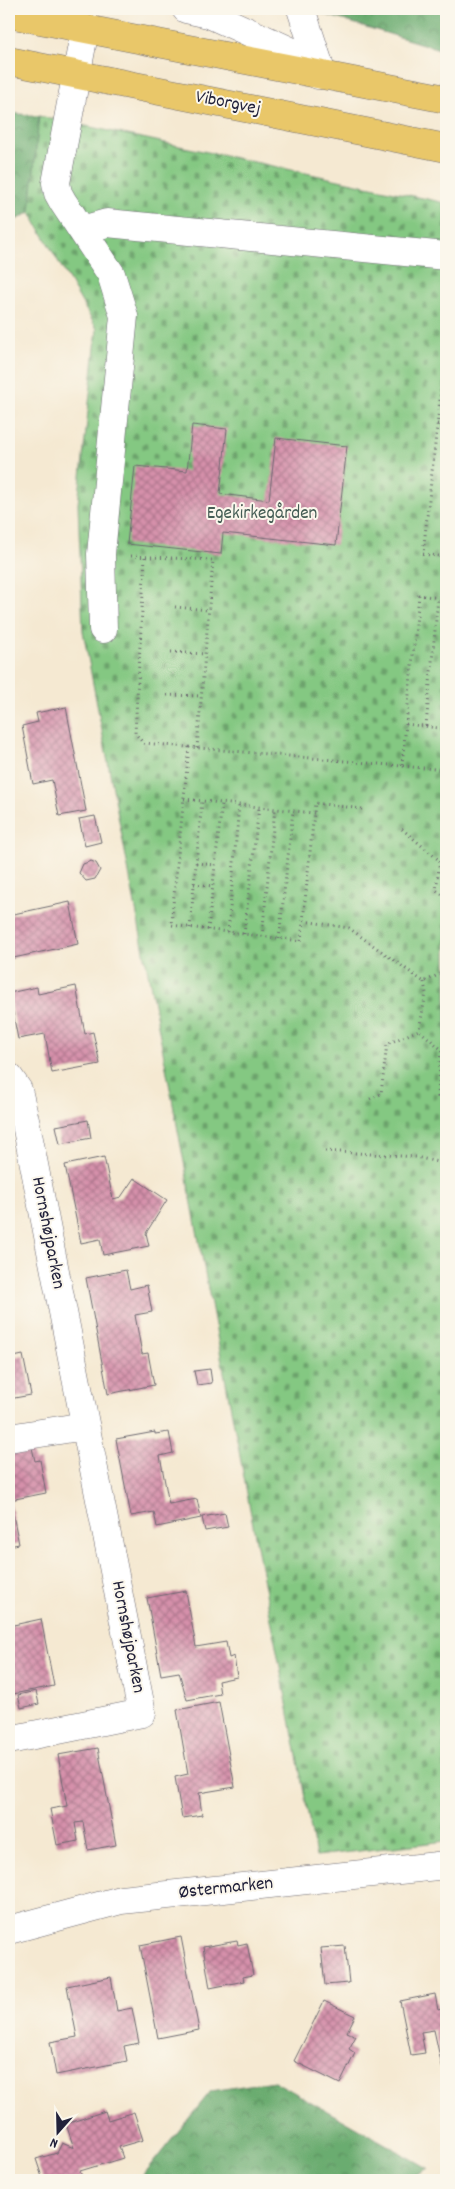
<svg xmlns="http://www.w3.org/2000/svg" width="455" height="2189" font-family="Dekko,sans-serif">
	<defs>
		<pattern id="forest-crowns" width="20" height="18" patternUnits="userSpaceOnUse" patternTransform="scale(1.25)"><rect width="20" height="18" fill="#6bac70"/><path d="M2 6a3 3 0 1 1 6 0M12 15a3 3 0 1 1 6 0" fill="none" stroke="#588c5d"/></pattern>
		<pattern id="cemetery-stones" width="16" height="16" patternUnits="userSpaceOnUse" patternTransform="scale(1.25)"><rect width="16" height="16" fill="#84c882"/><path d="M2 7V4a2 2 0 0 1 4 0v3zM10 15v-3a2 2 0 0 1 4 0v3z" fill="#6ca26c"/></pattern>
		<pattern id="building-cross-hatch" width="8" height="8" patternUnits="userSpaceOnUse" patternTransform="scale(1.25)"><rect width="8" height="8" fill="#d590aa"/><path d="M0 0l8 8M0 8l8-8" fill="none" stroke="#ac758c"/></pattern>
	</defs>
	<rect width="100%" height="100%" fill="#fbf7ec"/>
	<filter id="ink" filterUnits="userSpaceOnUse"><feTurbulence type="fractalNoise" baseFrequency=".02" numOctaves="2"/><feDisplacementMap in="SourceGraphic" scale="10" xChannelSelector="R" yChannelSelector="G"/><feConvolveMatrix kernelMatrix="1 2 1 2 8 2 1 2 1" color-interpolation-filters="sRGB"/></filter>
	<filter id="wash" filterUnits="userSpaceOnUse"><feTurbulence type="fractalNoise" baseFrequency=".0096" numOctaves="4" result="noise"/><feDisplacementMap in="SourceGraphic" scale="20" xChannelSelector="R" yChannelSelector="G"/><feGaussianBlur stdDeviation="1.12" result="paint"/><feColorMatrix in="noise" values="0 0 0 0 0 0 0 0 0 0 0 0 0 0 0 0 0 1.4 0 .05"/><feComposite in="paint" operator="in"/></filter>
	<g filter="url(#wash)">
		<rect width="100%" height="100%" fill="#f5e9d2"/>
		<path fill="url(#forest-crowns)" stroke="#466756" d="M 306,9 L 446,9 L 446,51 Z
			M 9,113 L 39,116 L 30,212 L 9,224 Z
			M 274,2081 L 428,2168 L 408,2180 L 139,2180 L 211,2091 Z"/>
		<path fill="url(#cemetery-stones)" stroke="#53755e" d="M 39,116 L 446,203 L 446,1841 L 316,1856 L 83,631 L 78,504 L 97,329 L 30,212 Z"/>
		<g id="blocks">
			<path fill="url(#building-cross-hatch)" d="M 192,425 L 227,429 L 220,494 L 269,500 L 276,438 L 347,446 L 336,545 L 223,533 L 221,554 L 127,544 L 135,466 L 187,471 Z
				M 66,707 L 86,811 L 59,816 L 52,780 L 33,784 L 22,726 L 38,722 L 36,713 Z
				M 95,816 L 101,842 L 85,846 L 79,819 Z
				M 91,861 L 96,863 L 100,870 L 95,879 L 86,881 L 79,873 L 83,864 Z
				M 70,902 L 78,944 L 9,959 L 9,915 Z
				M 76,986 L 85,1034 L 93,1032 L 100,1064 L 52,1073 L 45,1034 L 18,1039 L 9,993 L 37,987 L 38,994 Z
				M 88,1120 L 91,1138 L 60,1144 L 56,1126 Z
				M 104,1157 L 113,1199 L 121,1197 L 134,1178 L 167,1200 L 146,1233 L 149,1246 L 103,1255 L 100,1239 L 81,1243 L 65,1165 Z
				M 126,1270 L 130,1289 L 147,1285 L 152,1312 L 135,1315 L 142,1354 L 148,1353 L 154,1385 L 108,1394 L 86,1278 Z
				M 23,1355 L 31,1395 L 9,1399 L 9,1358 Z
				M 210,1369 L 212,1383 L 197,1385 L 194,1371 Z
				M 155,1432 L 155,1434 L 169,1432 L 173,1453 L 160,1456 L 169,1504 L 197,1499 L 201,1518 L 157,1527 L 154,1512 L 131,1516 L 116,1439 Z
				M 31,1443 L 35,1461 L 40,1460 L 46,1493 L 10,1500 L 19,1544 L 9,1546 L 9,1448 Z
				M 225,1513 L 228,1527 L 205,1531 L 202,1517 Z
				M 186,1591 L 196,1647 L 226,1642 L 229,1658 L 234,1656 L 237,1677 L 218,1681 L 220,1694 L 187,1700 L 179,1672 L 161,1675 L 147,1598 Z
				M 41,1619 L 54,1686 L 13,1694 L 9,1673 L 9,1626 Z
				M 36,1691 L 39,1704 L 21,1708 L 18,1695 Z
				M 219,1702 L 235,1787 L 199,1793 L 202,1815 L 182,1818 L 175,1777 L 188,1774 L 177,1710 Z
				M 98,1748 L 116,1845 L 88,1850 L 83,1822 L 75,1823 L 78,1841 L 57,1845 L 50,1809 L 67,1806 L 58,1755 Z
				M 181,1937 L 199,2030 L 158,2038 L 140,1945 Z
				M 237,1941 L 238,1945 L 247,1943 L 253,1975 L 243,1977 L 244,1981 L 210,1988 L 203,1947 Z
				M 345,1946 L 349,1983 L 325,1985 L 321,1948 Z
				M 111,1977 L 117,2011 L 132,2008 L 139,2043 L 124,2046 L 127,2061 L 56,2075 L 50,2042 L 77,2037 L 67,1986 Z
				M 435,1994 L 438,2010 L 446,2008 L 446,2085 L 434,2030 L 421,2032 L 425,2053 L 411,2055 L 400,2001 Z
				M 324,2001 L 355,2016 L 347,2032 L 356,2036 L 349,2049 L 355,2053 L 340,2084 L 294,2061 Z
				M 105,2111 L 108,2120 L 134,2112 L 143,2140 L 119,2147 L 123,2158 L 80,2171 L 83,2180 L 43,2180 L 36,2159 L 57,2153 L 62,2143 L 74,2148 L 66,2124 Z"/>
		</g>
	</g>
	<g filter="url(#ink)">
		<use href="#blocks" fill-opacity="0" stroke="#6c6870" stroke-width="1"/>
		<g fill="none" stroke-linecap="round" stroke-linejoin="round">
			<g stroke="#6c6870" stroke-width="29">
				<path id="minor" d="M 186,9 L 209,14 L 319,64 L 318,75
					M 301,9 L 319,64
					M 85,29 L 56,183 L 58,193 L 63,202 L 111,274 L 124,316 L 101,554 L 103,629
					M 82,230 L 107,223 L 446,256
					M 9,1077 L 18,1090 L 27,1129 L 142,1713 L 9,1740
					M 9,1438 L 85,1426
					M 9,1930 L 121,1900 L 446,1865"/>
			</g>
			<g stroke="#6c6870" stroke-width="29">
				<path id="major" d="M 9,14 L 446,99
					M 9,61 L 446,148"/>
			</g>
			<path stroke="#6c6870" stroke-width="3" stroke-dasharray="1 4" stroke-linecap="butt" d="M 441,390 L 423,554 L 446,557
				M 437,424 L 446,425
				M 131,556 L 213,560 L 197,748
				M 444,556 L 446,534
				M 145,557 L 135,733 L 143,743 L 446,770
				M 175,607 L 209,610
				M 171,652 L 205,654
				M 167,695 L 202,696
				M 406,724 L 446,729
				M 426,726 L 438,598
				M 444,729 L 446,710
				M 189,747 L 171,925 L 301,941 L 315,803 L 362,809
				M 402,765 L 419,595 L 446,599
				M 184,799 L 314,813
				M 402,829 L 440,861 L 436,890 L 446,898
				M 196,863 L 215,865
				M 194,884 L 213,886
				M 304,921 L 349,928 L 424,982 L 446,971
				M 190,928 L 202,801
				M 208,930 L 222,803
				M 228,932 L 239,805
				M 244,934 L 259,807
				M 262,936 L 275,809
				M 279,939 L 293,811
				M 424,982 L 426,993 L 419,1030 L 441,1049 L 438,1097 L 446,1103
				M 370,1099 L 381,1094 L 387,1044 L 419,1030
				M 325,1151 L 416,1157 L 446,1164"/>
			<use href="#minor" stroke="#fff" stroke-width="28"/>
			<use href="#major" stroke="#e9c769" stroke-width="28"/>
		</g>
	</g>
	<g text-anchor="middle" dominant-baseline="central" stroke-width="4" stroke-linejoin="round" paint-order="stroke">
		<g font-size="19" fill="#22223b" stroke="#fbf7ec">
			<text transform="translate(228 104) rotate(11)">Viborgvej</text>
			<text transform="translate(47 1233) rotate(79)">Hornshøjparken</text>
			<text transform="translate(127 1637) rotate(79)">Hornshøjparken</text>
			<text transform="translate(226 1889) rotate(-6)">Østermarken</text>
		</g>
		<g font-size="19" fill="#445c54" stroke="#fbf7ec">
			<text x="262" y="514">Egekirkegården</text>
		</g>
	</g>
	<rect width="455" height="2189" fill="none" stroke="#fbf7ec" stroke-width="30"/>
	<g transform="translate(58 2132) rotate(200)" stroke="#fbf7ec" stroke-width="4" paint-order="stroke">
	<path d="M0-4L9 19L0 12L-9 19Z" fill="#22223b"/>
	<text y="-8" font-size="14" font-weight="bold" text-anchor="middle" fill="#22223b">N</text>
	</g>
</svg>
